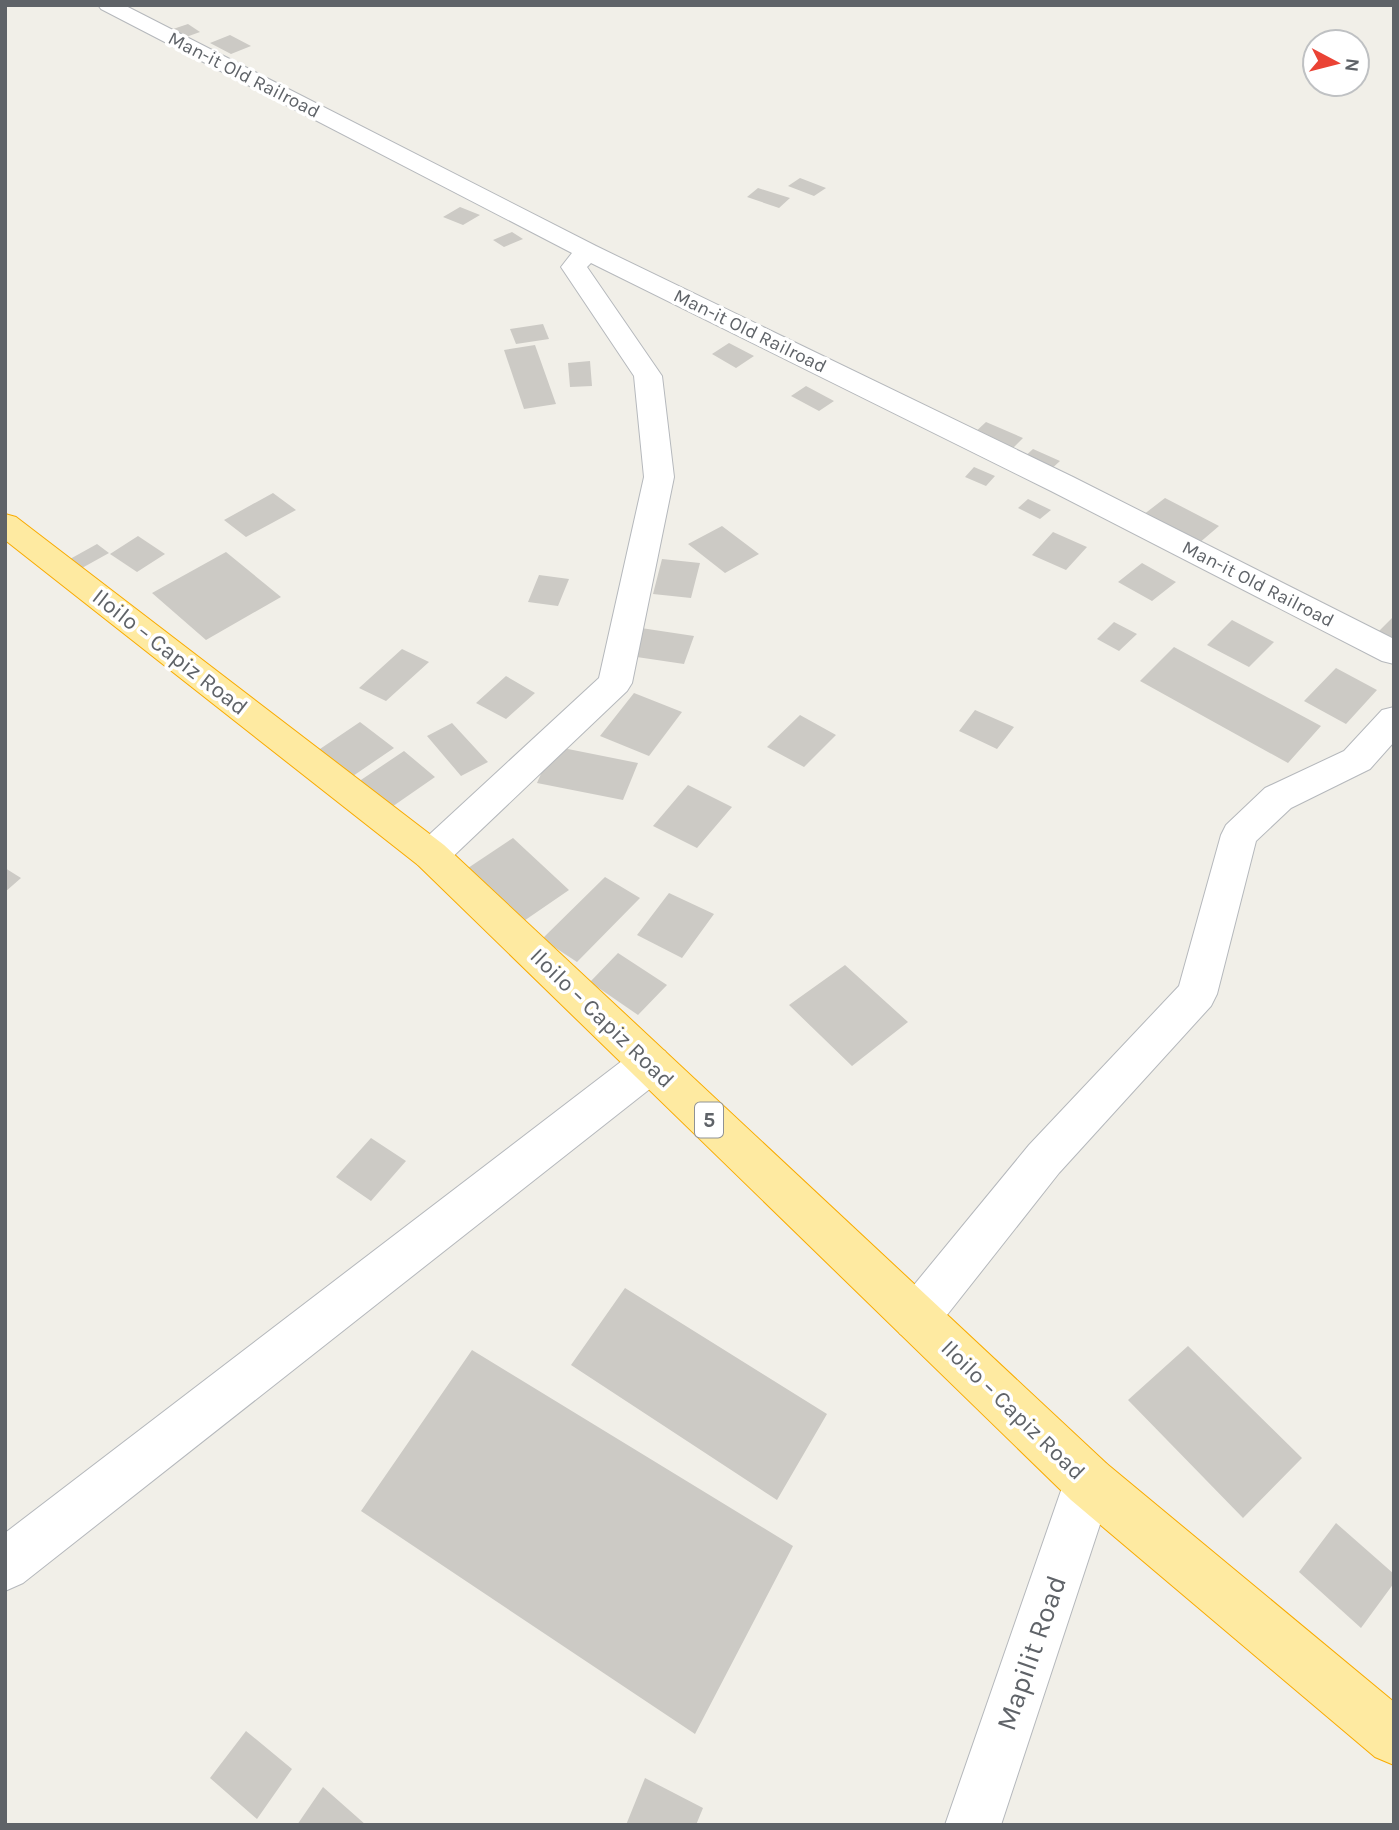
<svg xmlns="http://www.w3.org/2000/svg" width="1399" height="1830" font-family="Karla,sans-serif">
	<rect width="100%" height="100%" fill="#f1efe8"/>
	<path fill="#cccac5" d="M 188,24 L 200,32 L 186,37 L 173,29 Z
		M 230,35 L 251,46 L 231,54 L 210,43 Z
		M 800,178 L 826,188 L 814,196 L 788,186 Z
		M 758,188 L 790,198 L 779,208 L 747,197 Z
		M 460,207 L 480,215 L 463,225 L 443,217 Z
		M 512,232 L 523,239 L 504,247 L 493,240 Z
		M 543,324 L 549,339 L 516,344 L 510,329 Z
		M 729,343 L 754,356 L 736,368 L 712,354 Z
		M 535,345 L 556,404 L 524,409 L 504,350 Z
		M 590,361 L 592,386 L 570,387 L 568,363 Z
		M 806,386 L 834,401 L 819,411 L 791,396 Z
		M 986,422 L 1023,438 L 1008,453 L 971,436 Z
		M 1033,449 L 1060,461 L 1048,472 L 1022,459 Z
		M 974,467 L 995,476 L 986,486 L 965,477 Z
		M 273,493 L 296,510 L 246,537 L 224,520 Z
		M 1165,498 L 1219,526 L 1198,544 L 1143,515 Z
		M 1028,499 L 1051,510 L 1040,519 L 1018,508 Z
		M 722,526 L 759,554 L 725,573 L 688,544 Z
		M 1053,532 L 1087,547 L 1066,570 L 1032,555 Z
		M 138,536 L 165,554 L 137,572 L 110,554 Z
		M 97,544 L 109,553 L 82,568 L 70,559 Z
		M 226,552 L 281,597 L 206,640 L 152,593 Z
		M 662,559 L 700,563 L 691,598 L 653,594 Z
		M 1142,563 L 1176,582 L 1152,601 L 1118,582 Z
		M 539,575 L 569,579 L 558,606 L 528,602 Z
		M 1394,616 L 1394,638 L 1379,631 Z
		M 1232,620 L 1274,642 L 1249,667 L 1207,645 Z
		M 1114,622 L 1137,634 L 1119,651 L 1097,639 Z
		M 641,628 L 694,636 L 684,664 L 630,656 Z
		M 1174,647 L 1321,726 L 1288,763 L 1140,681 Z
		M 402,649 L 429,662 L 386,701 L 359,688 Z
		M 1336,668 L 1377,690 L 1346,724 L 1304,701 Z
		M 506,676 L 535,693 L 506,719 L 476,703 Z
		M 634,693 L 682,712 L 649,756 L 600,736 Z
		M 975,710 L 1014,727 L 997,749 L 959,731 Z
		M 800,715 L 836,735 L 804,767 L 767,747 Z
		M 360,722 L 394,748 L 350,778 L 317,751 Z
		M 452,723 L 488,762 L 461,776 L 427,736 Z
		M 553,746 L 638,763 L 623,800 L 537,783 Z
		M 404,751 L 435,777 L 386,811 L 355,784 Z
		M 688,785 L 732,807 L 697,848 L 653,826 Z
		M 513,838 L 569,890 L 518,925 L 462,872 Z
		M 5,868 L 21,878 L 5,892 Z
		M 605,877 L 640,898 L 577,962 L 542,939 Z
		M 669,893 L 714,914 L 682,958 L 637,935 Z
		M 618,953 L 667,985 L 638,1015 L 590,982 Z
		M 845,965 L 908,1022 L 852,1066 L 789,1005 Z
		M 371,1138 L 406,1161 L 371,1201 L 336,1177 Z
		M 625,1288 L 827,1414 L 777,1500 L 571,1365 Z
		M 1188,1346 L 1302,1458 L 1243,1518 L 1128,1400 Z
		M 472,1350 L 793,1546 L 695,1734 L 361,1511 Z
		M 1336,1523 L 1394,1574 L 1394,1583 L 1361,1628 L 1299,1572 Z
		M 246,1731 L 292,1769 L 257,1819 L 210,1778 Z
		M 645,1778 L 703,1808 L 696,1825 L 626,1825 Z
		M 323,1787 L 366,1825 L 297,1825 Z"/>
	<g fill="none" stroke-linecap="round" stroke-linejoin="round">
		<g stroke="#b5b8bc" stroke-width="2">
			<path id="minor" d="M 98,5 L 124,5 L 596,246 L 1073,477 L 1394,639 L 1394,664 L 1382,661 L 1051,491 L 591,263 L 587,267 L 662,376 L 674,477 L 632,683 L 627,691 L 444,865 L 431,869 L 418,865 L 412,855 L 418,845 L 599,678 L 644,477 L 634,376 L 561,267 L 572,253 L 101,9 Z
				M 1394,707 L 1394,742 L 1370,769 L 1291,808 L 1256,841 L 1217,994 L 1211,1006 L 1059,1173 L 932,1334 L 916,1340 L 900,1334 L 893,1318 L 900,1302 L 1029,1145 L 1179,986 L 1221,835 L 1226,825 L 1265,788 L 1344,751 L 1382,710 Z
				M 650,1046 L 665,1051 L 671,1064 L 665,1077 L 23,1583 L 5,1591 L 5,1533 L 635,1051 Z
				M 1089,1457 L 1107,1464 L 1114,1482 L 1001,1825 L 945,1825 L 1064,1482 L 1071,1464 Z"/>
		</g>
		<g stroke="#f9ab00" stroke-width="2">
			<path id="trunk" d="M 5,514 L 16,517 L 444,845 L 1107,1464 L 1394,1702 L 1394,1765 L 1375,1757 L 1071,1500 L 418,865 L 5,540 Z"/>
		</g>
		<use href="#minor" fill="#fff" fill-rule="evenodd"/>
		<use href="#trunk" fill="#feeaa1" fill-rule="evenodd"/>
	</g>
	<g text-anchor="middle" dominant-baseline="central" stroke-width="7" stroke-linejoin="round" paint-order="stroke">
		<g font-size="19" fill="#5f6368" stroke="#fff">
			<text transform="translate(244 75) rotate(27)">Man-it Old Railroad</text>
			<text transform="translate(750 331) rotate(26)">Man-it Old Railroad</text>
			<text transform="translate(1258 584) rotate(27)">Man-it Old Railroad</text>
		</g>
		<rect fill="#fff" stroke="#8f9295" stroke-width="2" x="695" y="1102.5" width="28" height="35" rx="5"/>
		<g font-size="21" font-weight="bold" fill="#5f6368">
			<text x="709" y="1120">5</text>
		</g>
		<g font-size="23" fill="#5f6368" stroke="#fff">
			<text transform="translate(170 652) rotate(38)">Iloilo – Capiz Road</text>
			<text transform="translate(602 1018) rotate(44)">Iloilo – Capiz Road</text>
			<text transform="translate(1013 1410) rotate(44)">Iloilo – Capiz Road</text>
		</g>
		<g font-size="28" fill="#5f6368" stroke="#fff">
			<text transform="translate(1031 1653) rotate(-71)">Mapilit Road</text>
		</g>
	</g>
	<rect width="1399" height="1830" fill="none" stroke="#5f6368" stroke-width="14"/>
	<g transform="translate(1336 63) rotate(97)"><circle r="33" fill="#ffffff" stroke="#bfc1c3" stroke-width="2"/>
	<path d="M0-5L12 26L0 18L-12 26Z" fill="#ea4335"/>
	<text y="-10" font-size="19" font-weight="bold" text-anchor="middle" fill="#5f6368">N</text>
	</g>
</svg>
